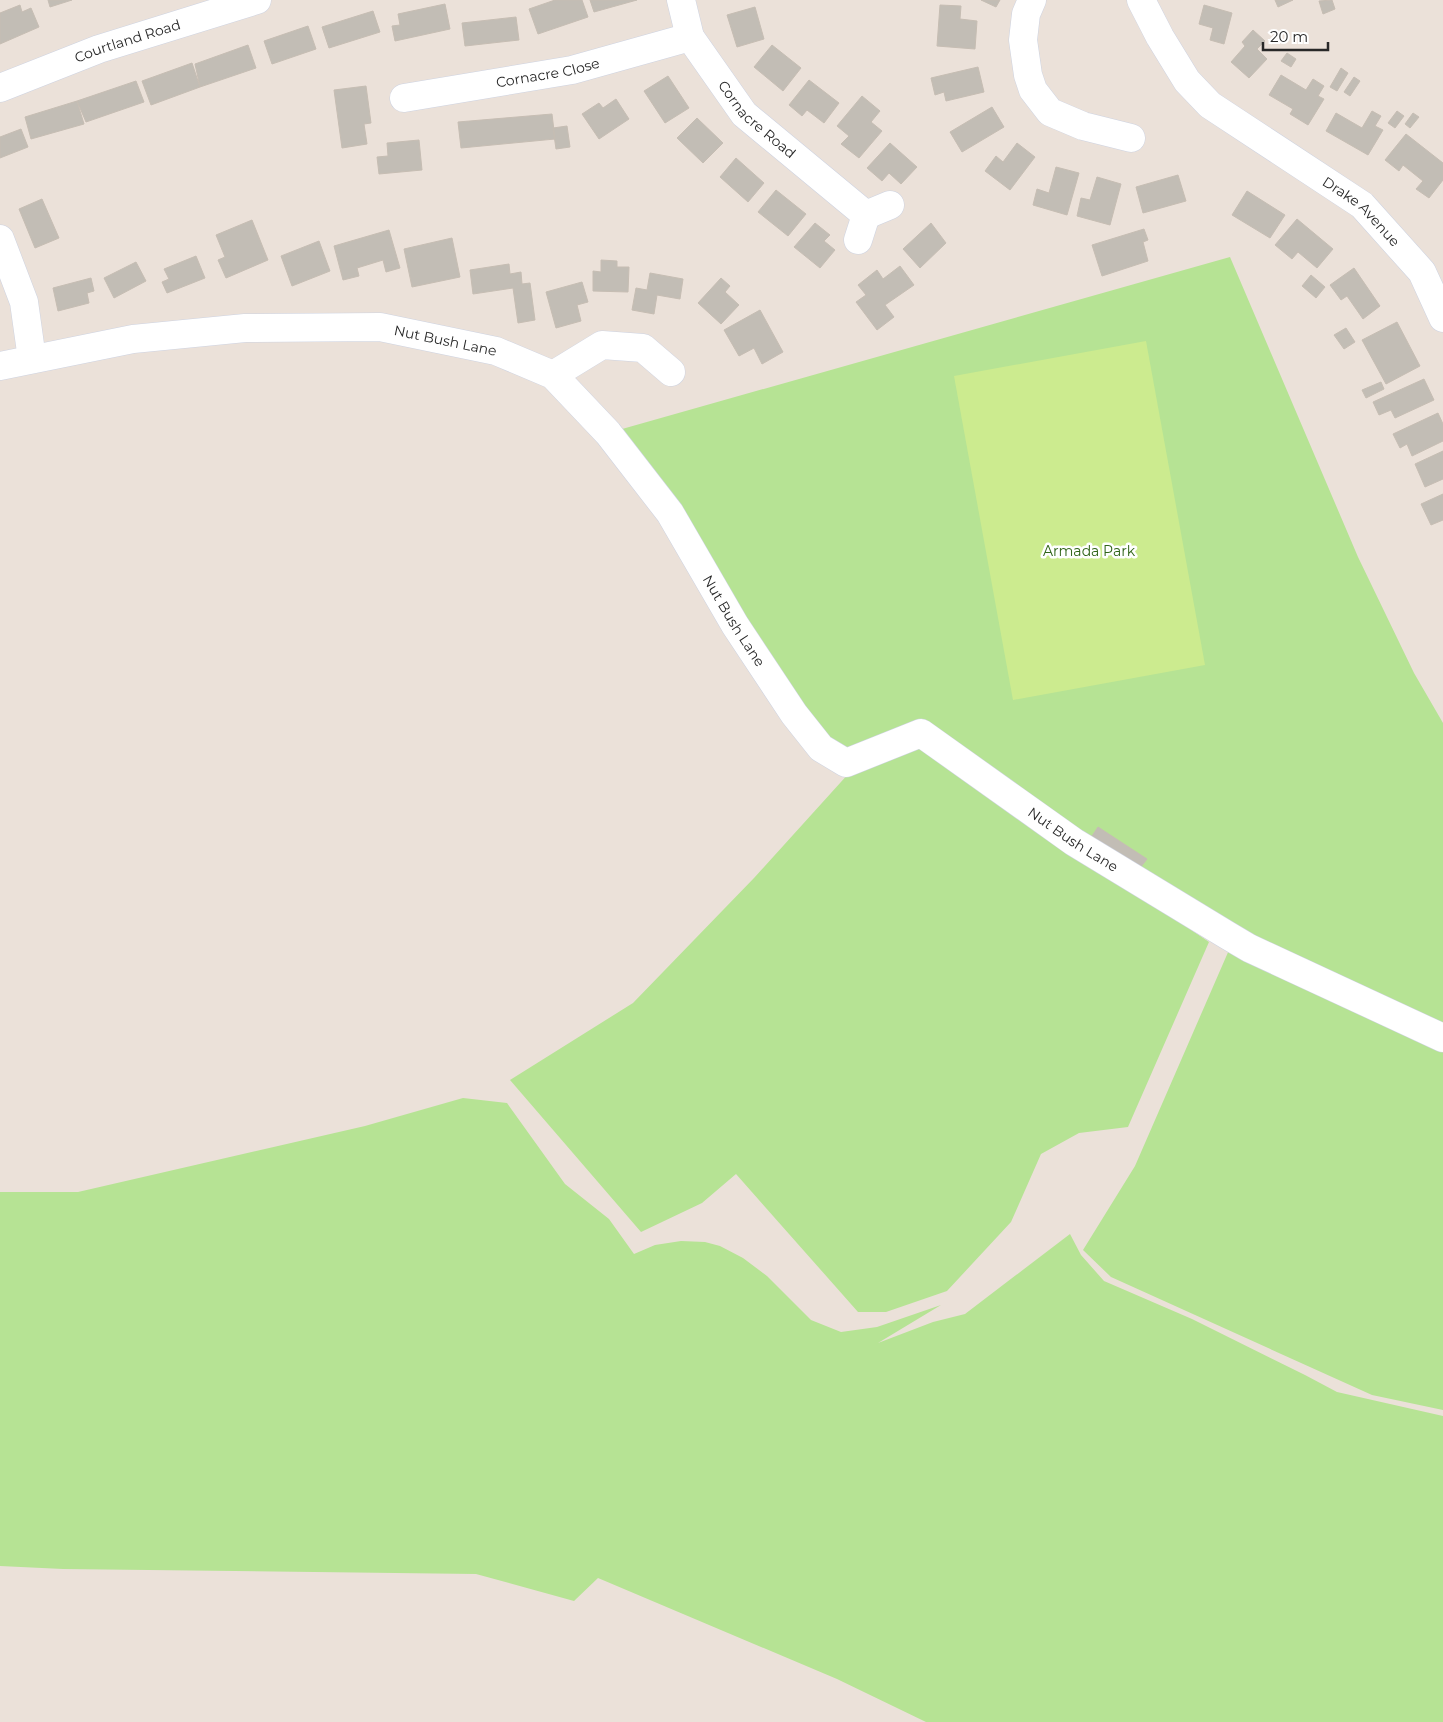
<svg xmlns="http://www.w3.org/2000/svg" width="1443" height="1722" font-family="Montserrat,sans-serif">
	<rect width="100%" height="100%" fill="#ebe1d9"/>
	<path fill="#b6e394" d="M 1230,257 L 1358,557 L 1414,673 L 1443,723 L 1443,1038 L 1249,948 L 922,733 L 846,763 L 608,433 Z
		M 923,747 L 1209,942 L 1128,1127 L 1079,1133 L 1041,1154 L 1011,1222 L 947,1291 L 886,1312 L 858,1312 L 736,1174 L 702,1203 L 641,1232 L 510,1080 L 633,1003 L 754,878 L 850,772 Z
		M 1229,950 L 1443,1052 L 1443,1410 L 1372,1395 L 1111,1277 L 1083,1250 L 1135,1166 Z
		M 463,1098 L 507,1103 L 565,1184 L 609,1219 L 634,1254 L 655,1245 L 681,1241 L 705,1242 L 720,1246 L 743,1258 L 767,1276 L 811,1320 L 841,1332 L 877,1327 L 941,1305 L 878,1343 L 933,1322 L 965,1314 L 1070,1234 L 1081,1255 L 1104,1281 L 1192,1319 L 1305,1375 L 1337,1392 L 1443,1416 L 1443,1722 L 926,1722 L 837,1679 L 598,1578 L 574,1601 L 476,1574 L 63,1569 L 0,1566 L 0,1192 L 78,1192 L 365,1126 Z"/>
	<path fill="#cceb8f" d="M 1146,341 L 1205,665 L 1013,700 L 954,376 Z"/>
	<path fill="#c2bdb5" stroke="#c6bdb3" d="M 48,0 L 72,0 L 50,7 Z
		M 555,0 L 582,0 L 588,17 L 538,34 L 529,9 Z
		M 590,0 L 637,0 L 594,12 Z
		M 981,0 L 1000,0 L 996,7 Z
		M 1275,0 L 1293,0 L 1278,7 Z
		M 1332,0 L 1335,9 L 1323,14 L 1319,1 Z
		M 445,4 L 450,29 L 395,41 L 392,26 L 400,25 L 398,14 Z
		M 20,5 L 22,12 L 31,8 L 39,27 L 0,44 L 0,13 Z
		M 940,5 L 961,6 L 960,19 L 977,21 L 975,49 L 937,46 Z
		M 1204,5 L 1232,13 L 1224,44 L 1210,40 L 1213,28 L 1199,24 Z
		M 755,7 L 764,39 L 737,47 L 727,15 Z
		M 373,11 L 380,32 L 329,48 L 322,27 Z
		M 516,17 L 519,40 L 465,46 L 462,23 Z
		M 308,26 L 316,49 L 272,64 L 264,41 Z
		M 1253,30 L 1265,41 L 1257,49 L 1267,59 L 1249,78 L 1231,62 L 1245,46 L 1242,42 Z
		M 248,45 L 256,68 L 200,87 L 195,64 Z
		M 772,45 L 801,68 L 783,91 L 754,67 Z
		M 1287,53 L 1296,59 L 1291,67 L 1281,61 Z
		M 192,63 L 200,87 L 151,105 L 142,81 Z
		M 978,67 L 984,92 L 946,101 L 944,92 L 935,95 L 931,78 Z
		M 1341,68 L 1348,73 L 1337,91 L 1330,87 Z
		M 1281,75 L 1306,90 L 1313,79 L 1324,86 L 1318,96 L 1324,99 L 1308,125 L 1290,114 L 1293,109 L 1269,95 Z
		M 668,76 L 689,108 L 665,123 L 644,91 Z
		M 1354,77 L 1360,81 L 1350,96 L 1344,92 Z
		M 809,80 L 839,103 L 824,123 L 807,110 L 802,116 L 789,105 Z
		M 136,81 L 144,102 L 86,122 L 77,101 Z
		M 366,86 L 371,123 L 364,124 L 367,144 L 342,148 L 334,90 Z
		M 862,96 L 880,111 L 871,122 L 882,131 L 859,158 L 841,144 L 849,136 L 837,126 Z
		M 616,99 L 629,119 L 599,139 L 582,114 L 599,103 L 603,108 Z
		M 77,101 L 84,124 L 31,139 L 25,117 Z
		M 992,107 L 1004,127 L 962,152 L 950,132 Z
		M 1372,111 L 1381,116 L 1375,126 L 1383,130 L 1368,155 L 1326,131 L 1336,113 L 1362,128 Z
		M 1397,111 L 1404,116 L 1395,128 L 1388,123 Z
		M 1413,113 L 1419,117 L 1410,128 L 1405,124 Z
		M 552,114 L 555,139 L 461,148 L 458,122 Z
		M 697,118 L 723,143 L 703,163 L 677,138 Z
		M 567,126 L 570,147 L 556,149 L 553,128 Z
		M 21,129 L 28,147 L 0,158 L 0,137 Z
		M 1406,134 L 1443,163 L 1443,180 L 1429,198 L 1416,189 L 1423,181 L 1403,165 L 1399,171 L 1385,160 Z
		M 419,140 L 422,170 L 379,174 L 377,157 L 388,156 L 387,143 Z
		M 890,143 L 917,167 L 901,184 L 889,173 L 882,181 L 867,168 Z
		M 1017,143 L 1035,157 L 1010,190 L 985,171 L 996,156 L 1003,162 Z
		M 736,158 L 764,183 L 748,202 L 720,177 Z
		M 1056,167 L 1079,173 L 1067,215 L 1033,205 L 1037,189 L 1049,193 Z
		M 1178,175 L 1186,201 L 1143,213 L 1136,187 Z
		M 1097,177 L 1121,184 L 1110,225 L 1077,216 L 1081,198 L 1090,200 Z
		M 776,190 L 806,214 L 788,236 L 758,212 Z
		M 1247,191 L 1285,215 L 1270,238 L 1232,215 Z
		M 42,199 L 59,238 L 35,248 L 19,209 Z
		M 1297,219 L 1333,249 L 1317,268 L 1298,252 L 1292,259 L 1275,245 Z
		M 252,220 L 268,260 L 226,278 L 218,260 L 225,257 L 216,235 Z
		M 815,223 L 830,235 L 824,241 L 835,250 L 820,268 L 794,247 Z
		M 931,223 L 946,243 L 920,268 L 903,249 Z
		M 1144,229 L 1148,240 L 1143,242 L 1148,261 L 1102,276 L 1092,245 Z
		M 389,230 L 400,268 L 386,272 L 383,260 L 357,268 L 359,276 L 343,280 L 334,246 Z
		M 452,238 L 460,277 L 412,287 L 404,249 Z
		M 319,241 L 330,271 L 292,286 L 281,256 Z
		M 196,256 L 205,278 L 167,293 L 162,282 L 169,279 L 164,269 Z
		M 601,260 L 617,261 L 617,267 L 629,267 L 628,292 L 593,291 L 593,271 L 601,272 Z
		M 136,262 L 146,281 L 114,298 L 104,278 Z
		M 509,264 L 510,274 L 521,272 L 522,284 L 530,283 L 535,320 L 518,323 L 513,288 L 473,294 L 470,270 Z
		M 900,266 L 914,285 L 885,305 L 894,317 L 877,330 L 856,302 L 866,295 L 858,285 L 877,270 L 883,279 Z
		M 1354,268 L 1380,306 L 1363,319 L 1347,296 L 1341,300 L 1330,285 Z
		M 650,273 L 683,279 L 680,299 L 657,295 L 654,314 L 632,310 L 636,288 L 647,290 Z
		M 1311,275 L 1325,287 L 1316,298 L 1302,286 Z
		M 91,278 L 94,291 L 87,293 L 89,303 L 58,311 L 53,288 Z
		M 721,278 L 730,286 L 725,292 L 739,305 L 721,324 L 698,303 Z
		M 582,282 L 588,302 L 577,305 L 581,321 L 556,328 L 546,292 Z
		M 760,310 L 783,352 L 762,364 L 754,348 L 739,356 L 724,330 Z
		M 1397,322 L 1420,366 L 1386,384 L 1362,340 Z
		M 1346,328 L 1355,342 L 1344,349 L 1334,335 Z
		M 1424,379 L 1434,400 L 1395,418 L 1391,410 L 1379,415 L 1373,402 Z
		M 1381,382 L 1384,389 L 1366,398 L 1362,390 Z
		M 1438,413 L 1443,424 L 1443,441 L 1412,456 L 1407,444 L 1400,448 L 1393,434 Z
		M 1443,451 L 1443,479 L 1425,487 L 1415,464 Z
		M 1443,494 L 1443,520 L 1431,525 L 1421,504 Z
		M 1098,827 L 1147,859 L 1140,868 L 1092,836 Z"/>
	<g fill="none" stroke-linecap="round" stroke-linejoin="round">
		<g stroke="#ced3e1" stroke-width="29">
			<g id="minor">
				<path id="s1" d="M 681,0 L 690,37 L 744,114 L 866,215 L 890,205"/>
				<path d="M 1032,0 L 1026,14 L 1023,40 L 1028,75 L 1033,90 L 1050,112 L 1083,126 L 1131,138"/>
				<path id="s2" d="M 1141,0 L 1160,37 L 1187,81 L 1210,105 L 1362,205 L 1422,272 L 1443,318"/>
				<path id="s3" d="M 0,88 L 99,49 L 257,0"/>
				<path id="s4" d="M 404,98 L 572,70 L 690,37"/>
				<path d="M 0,239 L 24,302 L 32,359"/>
				<path d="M 858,240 L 866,215"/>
				<path id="s5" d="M 0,366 L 133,339 L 245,328 L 380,327 L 496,351 L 553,375 L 608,433 L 670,513 L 735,625 L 794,714 L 821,748 L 846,763 L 921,733 L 1074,842 L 1227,935 L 1249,948 L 1443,1038"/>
				<path d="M 553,375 L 602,345 L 643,348 L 671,372"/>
			</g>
		</g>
		<use href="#minor" stroke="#fff" stroke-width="28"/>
	</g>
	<g text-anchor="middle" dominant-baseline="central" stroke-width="5" stroke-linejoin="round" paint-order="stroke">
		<g font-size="14" fill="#282828" stroke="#fff">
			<text stroke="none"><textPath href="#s3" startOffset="136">Courtland Road</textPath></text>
			<text stroke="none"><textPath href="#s4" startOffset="146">Cornacre Close</textPath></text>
			<text stroke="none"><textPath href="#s1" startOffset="145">Cornacre Road</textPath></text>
			<text stroke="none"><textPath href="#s2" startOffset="312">Drake Avenue</textPath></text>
			<text stroke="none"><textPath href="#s5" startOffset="450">Nut Bush Lane</textPath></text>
			<text stroke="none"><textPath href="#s5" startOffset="870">Nut Bush Lane</textPath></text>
			<text stroke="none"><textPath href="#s5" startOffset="1320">Nut Bush Lane</textPath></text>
		</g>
		<g font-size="14" fill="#2f6418" stroke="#fff">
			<text x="1089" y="551">Armada Park</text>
		</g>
	</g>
	<path d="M1263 42v8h65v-8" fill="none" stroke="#282828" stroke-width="2.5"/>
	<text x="1270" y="42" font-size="15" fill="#282828" stroke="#ffffff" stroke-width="4" paint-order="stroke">20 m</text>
</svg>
